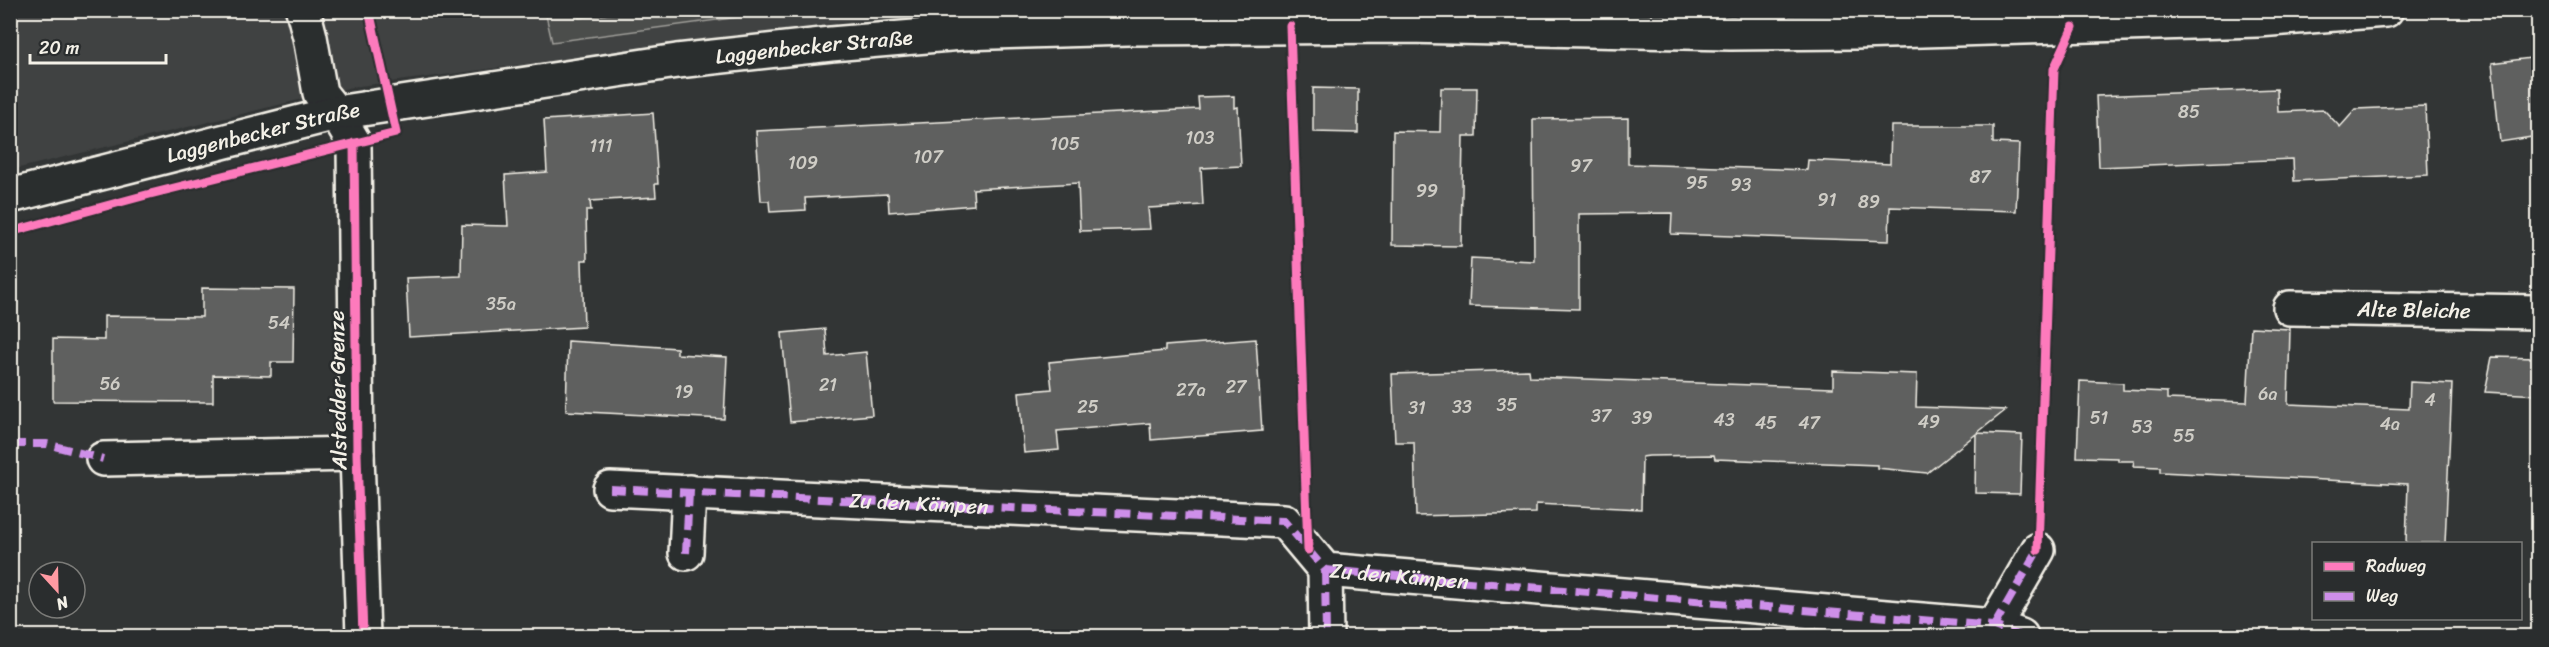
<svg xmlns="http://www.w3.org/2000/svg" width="2549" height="647" font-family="Sriracha,sans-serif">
	<rect width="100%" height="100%" fill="#323535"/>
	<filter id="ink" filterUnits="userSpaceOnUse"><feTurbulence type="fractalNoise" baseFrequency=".0167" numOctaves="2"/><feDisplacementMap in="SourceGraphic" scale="12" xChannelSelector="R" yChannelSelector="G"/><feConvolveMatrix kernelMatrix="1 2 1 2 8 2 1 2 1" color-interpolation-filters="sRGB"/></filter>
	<g filter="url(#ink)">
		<path fill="#404242" d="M 10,11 L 931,11 L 352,87 L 11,170 Z"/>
		<path fill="#4b4d4c" stroke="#a09f9a" stroke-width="1.5" d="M 640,10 L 785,10 L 785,11 L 552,42 L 545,11 L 578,11 L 579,18 Z"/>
		<path fill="#5f605f" stroke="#f4f1e8" stroke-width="1.5" d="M 2538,57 L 2538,136 L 2500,142 L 2492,63 Z
			M 1313,88 L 1358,89 L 1358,133 L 1313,132 Z
			M 1441,88 L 1477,88 L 1476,136 L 1463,136 L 1461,246 L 1392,245 L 1393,131 L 1440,132 Z
			M 2277,89 L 2278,112 L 2324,110 L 2340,127 L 2356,109 L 2425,106 L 2428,175 L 2294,181 L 2293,159 L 2099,167 L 2096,96 Z
			M 1234,96 L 1234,108 L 1238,107 L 1241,166 L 1201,168 L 1203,205 L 1148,208 L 1150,229 L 1080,231 L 1078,183 L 973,189 L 974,205 L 889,212 L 888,194 L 805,198 L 806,210 L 770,212 L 769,201 L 761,201 L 756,131 L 1199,109 L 1198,97 Z
			M 653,113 L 658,184 L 655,184 L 656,197 L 590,201 L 591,210 L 586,210 L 587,260 L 582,260 L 584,327 L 409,337 L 406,278 L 461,276 L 462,225 L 508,226 L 505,175 L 547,172 L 544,120 Z
			M 1628,118 L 1628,164 L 1807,170 L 1808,160 L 1890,164 L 1891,126 L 1993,126 L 1993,143 L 2019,144 L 2016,211 L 1890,207 L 1889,241 L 1671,234 L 1672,213 L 1579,214 L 1579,309 L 1469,306 L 1471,258 L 1534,261 L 1533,119 Z
			M 202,288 L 294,289 L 293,362 L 271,362 L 271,376 L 213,375 L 213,402 L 53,401 L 53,339 L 104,340 L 104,316 L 202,317 Z
			M 2251,327 L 2290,329 L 2288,404 L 2409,409 L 2410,382 L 2452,384 L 2445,543 L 2406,543 L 2408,484 L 2160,472 L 2160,467 L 2133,466 L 2134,461 L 2118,461 L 2118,458 L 2077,457 L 2080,381 L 2123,383 L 2123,390 L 2167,392 L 2167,399 L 2247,402 Z
			M 825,329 L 827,356 L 866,352 L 872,415 L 790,422 L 782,333 Z
			M 1256,339 L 1262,431 L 1151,440 L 1150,423 L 1057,431 L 1059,450 L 1024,453 L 1019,392 L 1052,389 L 1049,362 L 1165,351 L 1165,346 Z
			M 568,341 L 677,348 L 677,354 L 727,357 L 724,419 L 566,411 Z
			M 2492,357 L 2538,358 L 2538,395 L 2485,392 Z
			M 1529,370 L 1530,377 L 1833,388 L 1833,371 L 1917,374 L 1916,407 L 2006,410 L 1977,433 L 2022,435 L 2020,494 L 1975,493 L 1976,434 L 1927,473 L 1877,468 L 1877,465 L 1715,459 L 1714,455 L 1649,456 L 1642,457 L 1641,509 L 1536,504 L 1536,513 L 1416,516 L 1414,442 L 1395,442 L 1392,374 Z"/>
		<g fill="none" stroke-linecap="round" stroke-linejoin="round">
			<g stroke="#f4f1e8" stroke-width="38">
				<g id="minor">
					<path d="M 303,10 L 310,37 L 320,93 L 336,113 L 354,143 L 357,454 L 363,636"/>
					<path id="s1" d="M 10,196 L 336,113 L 677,61 L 831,44 L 962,33 L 1128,28 L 1406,26 L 1730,33 L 1856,32 L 2258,20 L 2386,10"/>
					<path id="s2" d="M 2290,308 L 2538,312"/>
					<path d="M 103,459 L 357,454"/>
					<path d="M 610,489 L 1284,521 L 1325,570 L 1994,626 L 2021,636"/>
					<path d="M 686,553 L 689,492"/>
					<path d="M 1325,570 L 1326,636"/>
					<path d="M 1994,626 L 2038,550"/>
				</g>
			</g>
			<use href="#minor" stroke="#2a2d2e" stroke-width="33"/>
			<g stroke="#ce8fe9" stroke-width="8" stroke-dasharray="15 8" stroke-linecap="butt">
				<path d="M 10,444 L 47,444 L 103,459"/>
				<path id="s3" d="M 610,489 L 1284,521 L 1325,570 L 1994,626 L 2021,636"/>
				<path d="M 686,553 L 689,492"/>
				<path d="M 1325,570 L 1326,636"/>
				<path d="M 1994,626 L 2038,550"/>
			</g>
			<g stroke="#2a2d2e" stroke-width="13">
				<path id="cycleway" d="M 1290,26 L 1308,550
					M 354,143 L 357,454 L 363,636
					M 10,232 L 150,194 L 396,133 L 369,10
					M 2038,550 L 2054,69 L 2073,27"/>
			</g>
			<use href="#cycleway" stroke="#fd7abc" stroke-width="9"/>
		</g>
	</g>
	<g text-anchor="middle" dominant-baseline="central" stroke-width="5" stroke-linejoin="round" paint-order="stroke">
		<g font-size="18" fill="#cfcdc6">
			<text x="2189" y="112">85</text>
			<text x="1200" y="138">103</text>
			<text x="1065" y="144">105</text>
			<text x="601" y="146">111</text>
			<text x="928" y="157">107</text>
			<text x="803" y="163">109</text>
			<text x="1581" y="166">97</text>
			<text x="1980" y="177">87</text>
			<text x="1697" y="183">95</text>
			<text x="1741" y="185">93</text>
			<text x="1427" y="191">99</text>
			<text x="1827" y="200">91</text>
			<text x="1869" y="202">89</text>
			<text x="501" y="304">35a</text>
			<text x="279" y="323">54</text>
			<text x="110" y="384">56</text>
			<text x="828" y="385">21</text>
			<text x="1236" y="387">27</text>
			<text x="1191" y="390">27a</text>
			<text x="684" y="392">19</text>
			<text x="2268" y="394">6a</text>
			<text x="2430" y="400">4</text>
			<text x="1507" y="405">35</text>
			<text x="1088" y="407">25</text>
			<text x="1462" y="407">33</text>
			<text x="1417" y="408">31</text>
			<text x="1601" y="416">37</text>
			<text x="1642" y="418">39</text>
			<text x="2099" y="418">51</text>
			<text x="1724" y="420">43</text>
			<text x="1929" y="422">49</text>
			<text x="1766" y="423">45</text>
			<text x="1809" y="423">47</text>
			<text x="2390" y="424">4a</text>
			<text x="2142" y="427">53</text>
			<text x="2184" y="436">55</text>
		</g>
		<g font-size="21" fill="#f4f1e8" stroke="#2a2d2e">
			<text stroke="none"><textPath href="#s1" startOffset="819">Laggenbecker Straße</textPath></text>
			<text stroke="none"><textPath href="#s1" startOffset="261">Laggenbecker Straße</textPath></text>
			<text stroke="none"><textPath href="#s2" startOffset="124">Alte Bleiche</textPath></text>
			<text transform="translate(338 390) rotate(-91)">Alstedder Grenze</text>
			<text stroke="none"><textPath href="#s3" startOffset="309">Zu den Kämpen</textPath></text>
			<text stroke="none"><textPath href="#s3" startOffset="813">Zu den Kämpen</textPath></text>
		</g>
	</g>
	<rect width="2549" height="647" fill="none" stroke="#2a2d2e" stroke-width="36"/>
	<rect x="18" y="18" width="2513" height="611" fill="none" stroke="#f4f1e8" stroke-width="2" filter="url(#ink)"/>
	<rect x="2312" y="542" width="210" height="78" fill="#2a2d2e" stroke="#7b7b78" stroke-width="1.5"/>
	<rect x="2324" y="562" width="30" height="9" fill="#fd7abc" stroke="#7b7b78" stroke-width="1.5"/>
	<text x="2366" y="572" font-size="18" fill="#f4f1e8">Radweg</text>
	<rect x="2324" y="592" width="30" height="9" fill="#ce8fe9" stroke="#7b7b78" stroke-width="1.5"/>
	<text x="2366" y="602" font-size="18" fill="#f4f1e8">Weg</text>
	<g transform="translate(57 590) rotate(158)"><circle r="28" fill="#2a2d2e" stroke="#7b7b78" stroke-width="1.5"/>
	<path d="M0-4.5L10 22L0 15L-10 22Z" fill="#ff9aa2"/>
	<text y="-9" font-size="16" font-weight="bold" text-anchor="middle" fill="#f4f1e8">N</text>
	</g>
	<path d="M30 54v9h136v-9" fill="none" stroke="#f4f1e8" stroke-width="3"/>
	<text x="39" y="54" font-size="18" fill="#f4f1e8" stroke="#2a2d2e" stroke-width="4.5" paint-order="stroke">20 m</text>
</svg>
